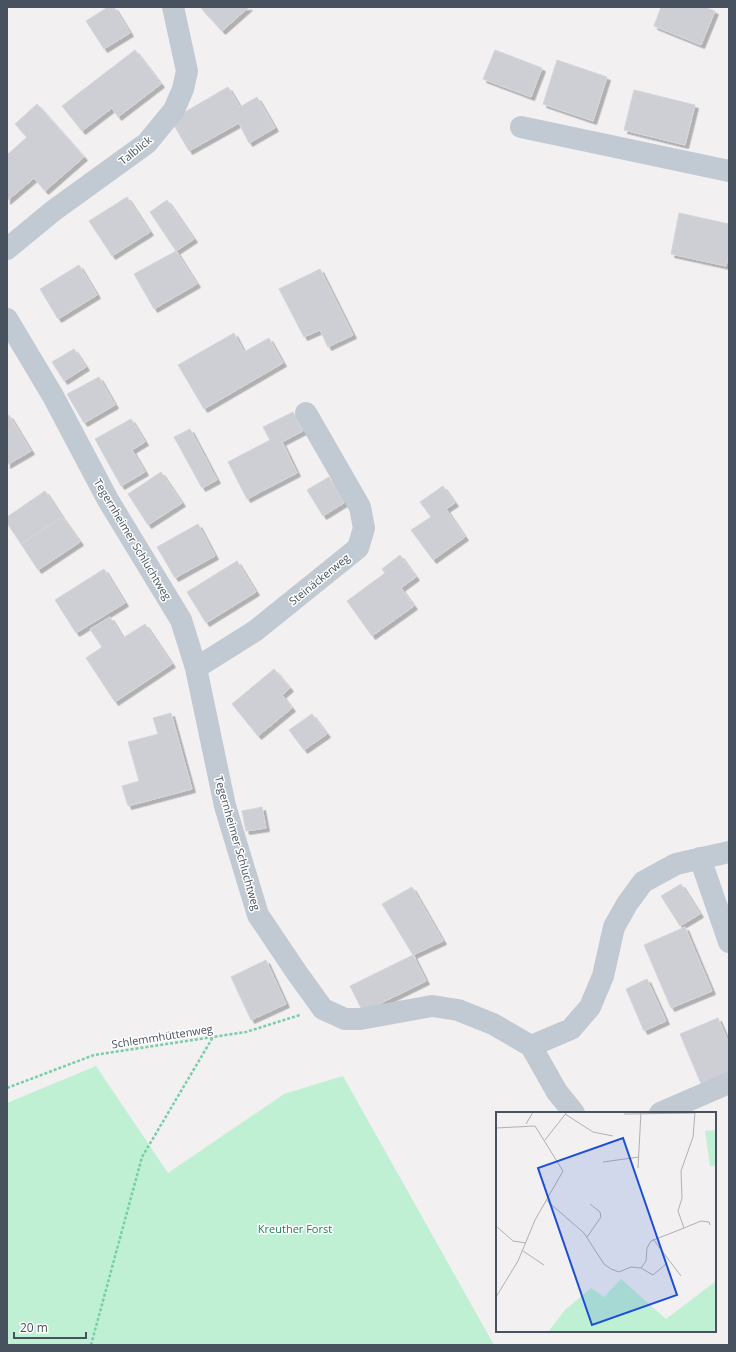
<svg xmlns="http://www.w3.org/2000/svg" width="736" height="1352" font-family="'Open Sans',sans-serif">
	<defs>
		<filter id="shadow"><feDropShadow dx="3.5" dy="3.5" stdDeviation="0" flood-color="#0004"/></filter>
	</defs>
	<rect width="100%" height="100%" fill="#f2f0f0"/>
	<path fill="#bff0d4" d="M 96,1066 L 168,1173 L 284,1094 L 343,1076 L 494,1345 L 7,1345 L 7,1103 Z"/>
	<path fill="#cdcfd5" stroke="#d4d6db" filter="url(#shadow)" d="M 108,7 L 114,7 L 130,33 L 104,49 L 86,21 Z
		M 200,7 L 249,7 L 222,31 Z
		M 661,7 L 705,7 L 715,11 L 701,45 L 654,26 Z
		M 135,50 L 161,84 L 118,117 L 112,108 L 82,131 L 62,106 Z
		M 495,50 L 542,68 L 531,97 L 483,79 Z
		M 557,60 L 607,77 L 593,121 L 543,104 Z
		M 228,87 L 240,107 L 257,97 L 275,128 L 249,143 L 239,123 L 189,151 L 171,120 Z
		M 634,90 L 695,105 L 685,145 L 624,130 Z
		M 37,104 L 84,157 L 45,191 L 34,178 L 7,201 L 7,155 L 27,137 L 15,124 Z
		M 127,197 L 150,232 L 112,256 L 89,221 Z
		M 167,200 L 194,239 L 176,251 L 150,212 Z
		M 679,213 L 729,224 L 729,252 L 726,266 L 671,254 Z
		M 176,251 L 197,284 L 154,309 L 134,274 Z
		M 79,265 L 97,295 L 58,319 L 40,289 Z
		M 320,269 L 353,335 L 328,347 L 320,330 L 304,337 L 279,289 Z
		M 234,333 L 244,352 L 269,338 L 283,363 L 204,409 L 178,365 Z
		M 74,349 L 86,367 L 64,381 L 52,362 Z
		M 99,377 L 115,405 L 84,423 L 67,394 Z
		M 293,412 L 303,431 L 282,442 L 297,473 L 247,499 L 228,462 L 270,440 L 263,427 Z
		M 9,415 L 31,451 L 7,465 L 7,416 Z
		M 131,419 L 145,442 L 132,450 L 145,472 L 121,486 L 95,439 Z
		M 190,429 L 217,480 L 202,488 L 174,437 Z
		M 161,472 L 182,503 L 148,525 L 128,494 Z
		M 329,477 L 344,503 L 323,516 L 307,490 Z
		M 443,486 L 455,503 L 446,509 L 465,537 L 433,560 L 411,530 L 431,517 L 420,502 Z
		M 45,491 L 62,517 L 21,544 L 7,523 L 7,517 Z
		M 62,517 L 80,542 L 38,570 L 21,544 Z
		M 198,524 L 215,556 L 175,578 L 157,547 Z
		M 400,555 L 416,577 L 401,588 L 414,606 L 372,636 L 347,601 L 385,573 L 382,569 Z
		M 237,561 L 256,592 L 206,623 L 187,592 Z
		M 104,569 L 125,603 L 76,633 L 55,600 Z
		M 110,617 L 123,638 L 145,624 L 172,664 L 115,702 L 86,658 L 102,647 L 90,629 Z
		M 274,669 L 290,688 L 282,695 L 292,708 L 258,736 L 232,704 Z
		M 171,713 L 192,789 L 128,806 L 122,786 L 139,781 L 128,742 L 158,734 L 153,718 Z
		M 312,714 L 327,734 L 304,750 L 289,730 Z
		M 262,807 L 266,828 L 246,831 L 242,811 Z
		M 681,884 L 700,914 L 680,926 L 661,896 Z
		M 412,887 L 443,941 L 413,955 L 382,904 Z
		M 685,927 L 712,991 L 671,1008 L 644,945 Z
		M 413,955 L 426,981 L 363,1012 L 350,986 Z
		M 266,960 L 286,1004 L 251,1020 L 231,977 Z
		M 647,979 L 666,1021 L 644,1031 L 626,989 Z
		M 718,1018 L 729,1044 L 729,1074 L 702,1086 L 680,1034 Z"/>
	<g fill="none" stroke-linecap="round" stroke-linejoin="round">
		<path stroke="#77cea7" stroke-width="2.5" stroke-dasharray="3 2" stroke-linecap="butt" d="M 7,1088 L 94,1055 L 246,1032 L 300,1015
			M 91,1345 L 142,1157 L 213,1037"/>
		<path stroke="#c1c9d2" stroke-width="22" d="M 521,127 L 729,171
			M 7,249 L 53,211 L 147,143 L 174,110 L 183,89 L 187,71 L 173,7
			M 7,319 L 53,396 L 108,500 L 181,620 L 196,668 L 225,806 L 258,915 L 297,973 L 323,1009 L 345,1019 L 360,1019 L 432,1006 L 458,1010 L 493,1024 L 531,1046 L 571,1029 L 590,1007 L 603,976 L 614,927 L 627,904 L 643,882 L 676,864 L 729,852
			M 196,668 L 255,631 L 358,548 L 364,528 L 360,507 L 306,413
			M 700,858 L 729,942
			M 531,1046 L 557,1092 L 574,1113
			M 660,1113 L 729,1083"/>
	</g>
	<g text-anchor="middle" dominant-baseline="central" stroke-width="3" stroke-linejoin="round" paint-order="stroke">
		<g font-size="11" fill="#48525e" stroke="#fff">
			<text transform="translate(135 150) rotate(-39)">Talblick</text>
			<text transform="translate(133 539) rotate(59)">Tegernheimer Schluchtweg</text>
			<text transform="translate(319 579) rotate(-39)">Steinäckerweg</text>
			<text transform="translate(238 843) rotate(74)">Tegernheimer Schluchtweg</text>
			<text transform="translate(162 1036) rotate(-9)">Schlemmhüttenweg</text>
		</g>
		<g font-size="11" fill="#178051" stroke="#fff">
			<text x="295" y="1228">Kreuther Forst</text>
		</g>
	</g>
	<g transform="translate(496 1112)">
		<rect width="220" height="220" fill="#f2f0f0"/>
		<path d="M 220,18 L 220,54 L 214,54 L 209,19 ZM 125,167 L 170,207 L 220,169 L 220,220 L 52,220 L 69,198 L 95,176 L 108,185 Z" fill="#bff0d4"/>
		<path fill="none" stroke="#aeb1b6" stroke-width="1" d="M 69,2 L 97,20 L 117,24M 128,2 L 199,1M 30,12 L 37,0M 0,16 L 39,14 L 67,59 L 39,108 L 22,149 L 0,185M 49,28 L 71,0M 107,50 L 143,45M 142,56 L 145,0M 50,88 L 88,121 L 108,152 L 115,157 L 123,160 L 135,155 L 145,156 L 150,149 L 151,136 L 155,129 L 188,116 L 182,99 L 186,86 L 185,59 L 197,25 L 199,0M 0,114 L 17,129 L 30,131M 188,116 L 205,109 L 213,110 L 214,113M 91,125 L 105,105 L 104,100 L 94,92M 157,127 L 185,164M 27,139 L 48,153M 145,156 L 157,163 L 170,152"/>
		<path fill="#1d4ed8" fill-opacity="0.15" stroke="#1d4ed8" stroke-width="2" d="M 127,26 L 181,183 L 96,213 L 42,56 Z"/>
		<rect width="220" height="220" fill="none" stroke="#48525e" stroke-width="2"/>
	</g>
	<rect width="736" height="1352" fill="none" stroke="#48525e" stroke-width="16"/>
	<path d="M14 1332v6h72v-6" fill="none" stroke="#48525e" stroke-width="2"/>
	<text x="20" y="1332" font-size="12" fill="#48525e" stroke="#ffffff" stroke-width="3" paint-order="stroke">20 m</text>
</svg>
